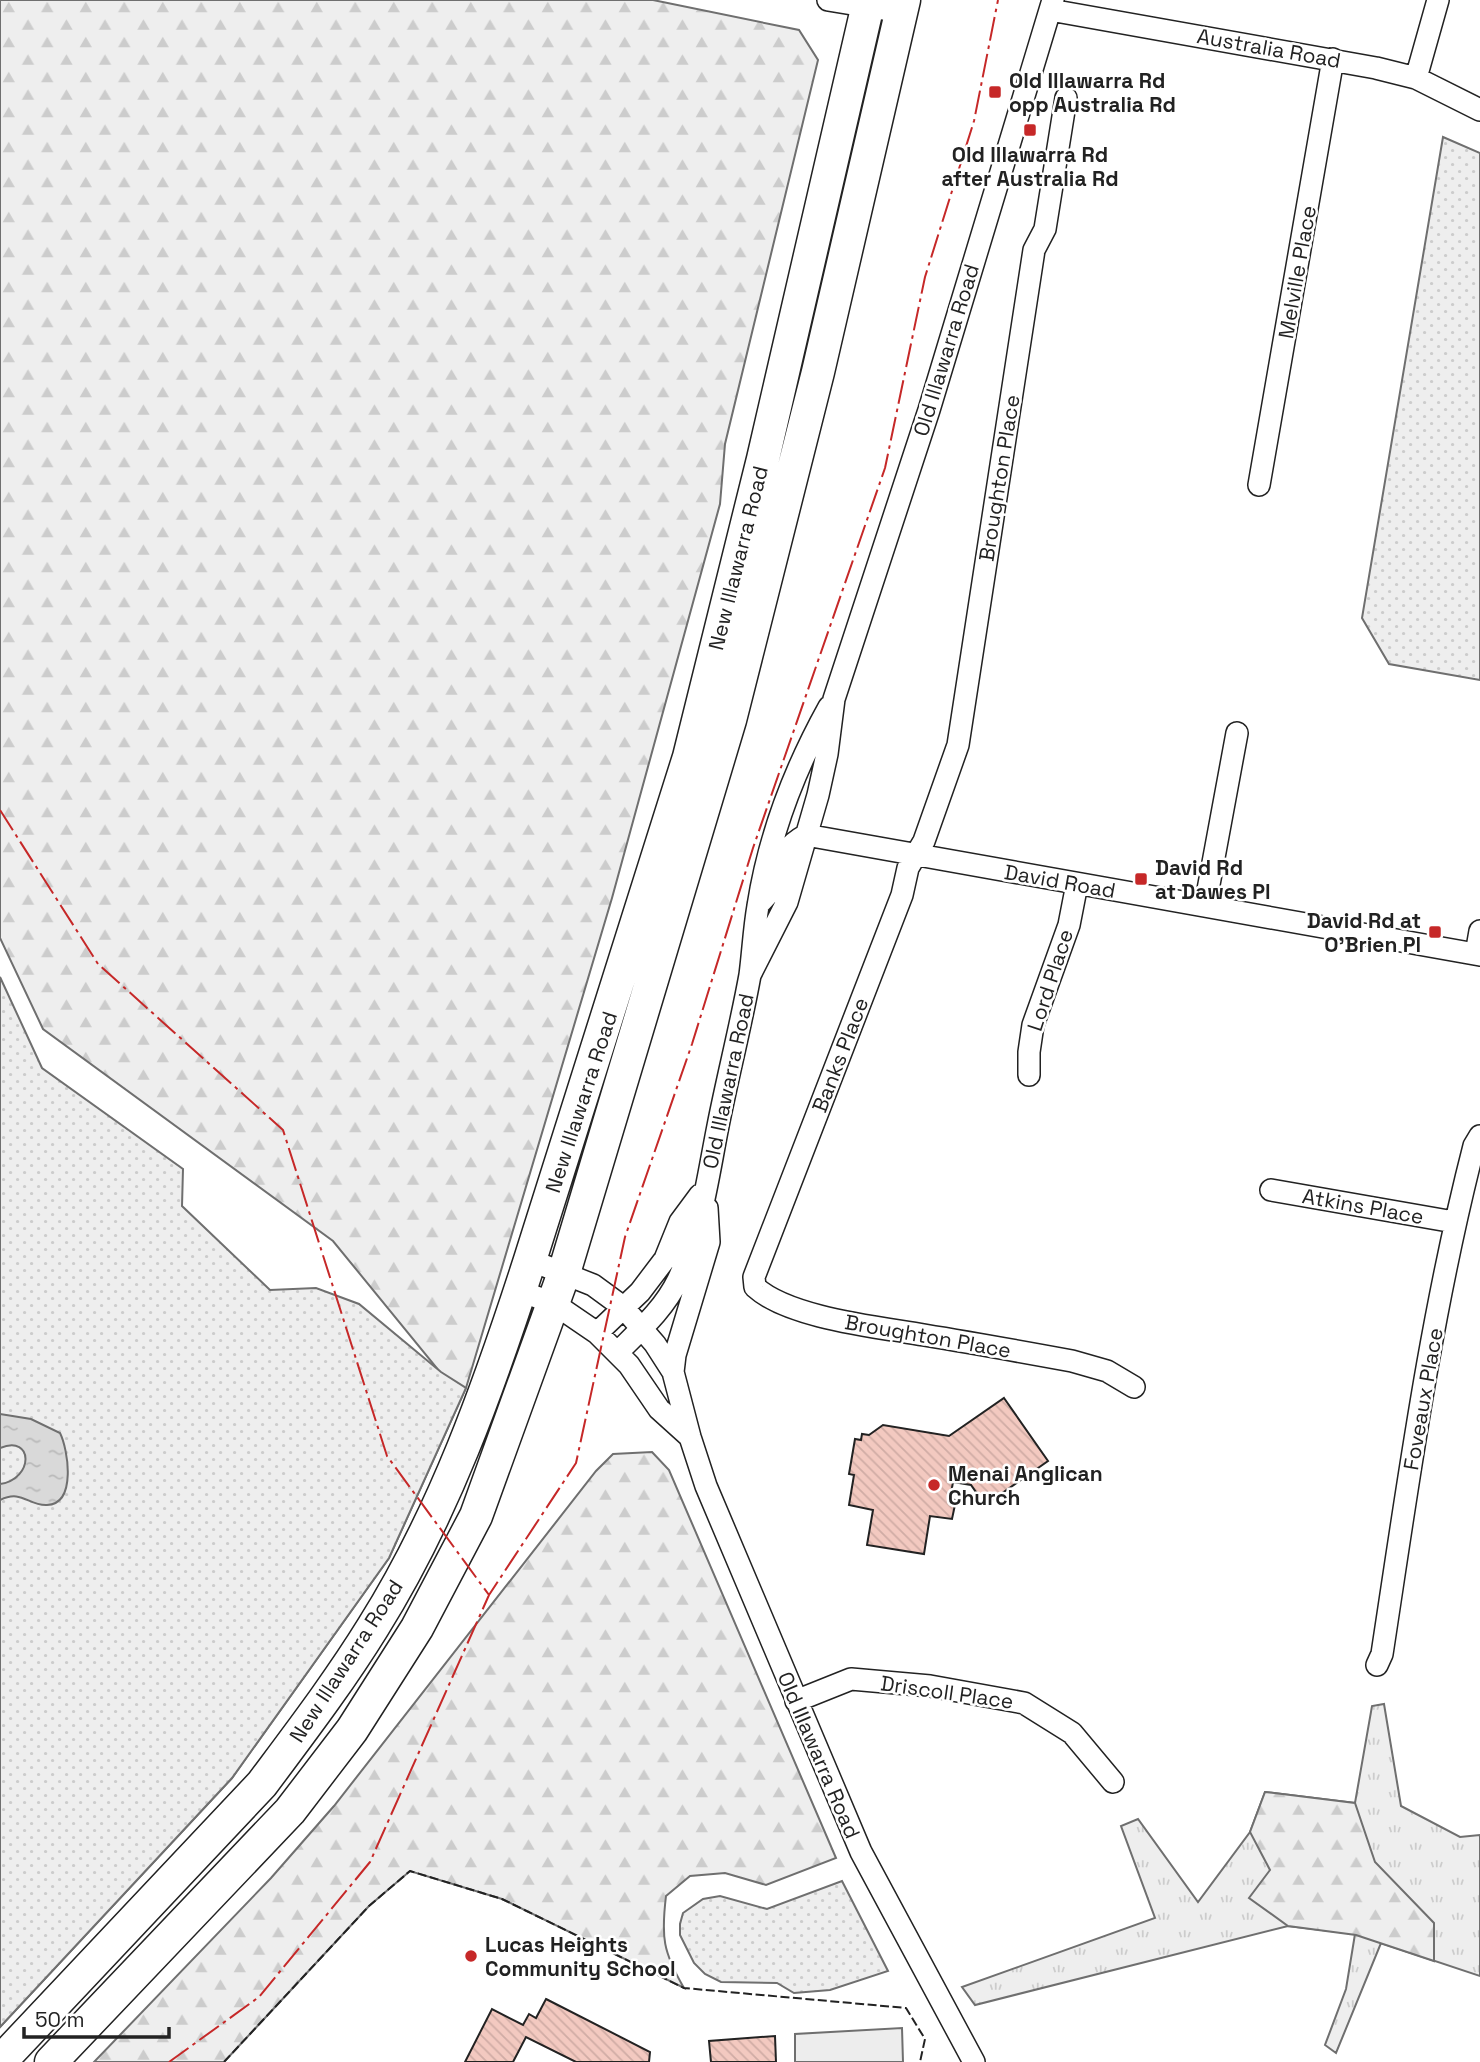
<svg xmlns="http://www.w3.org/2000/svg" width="1480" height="2062" font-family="'Space Grotesk',sans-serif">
	<defs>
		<pattern id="grass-tufts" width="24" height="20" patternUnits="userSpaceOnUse" patternTransform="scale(1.75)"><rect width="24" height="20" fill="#eee"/><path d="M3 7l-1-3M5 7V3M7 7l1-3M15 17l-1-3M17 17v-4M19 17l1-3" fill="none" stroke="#ccc"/></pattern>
		<pattern id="forest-firs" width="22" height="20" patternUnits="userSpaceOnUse" patternTransform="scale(1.75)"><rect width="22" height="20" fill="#eee"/><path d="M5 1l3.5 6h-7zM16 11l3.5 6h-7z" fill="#ccc"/></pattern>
		<pattern id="park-dots" width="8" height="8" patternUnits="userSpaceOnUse" patternTransform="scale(1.75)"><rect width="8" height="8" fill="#eee"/><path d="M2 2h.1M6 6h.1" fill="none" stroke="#ccc" stroke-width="1.8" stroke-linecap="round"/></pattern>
		<pattern id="water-ripples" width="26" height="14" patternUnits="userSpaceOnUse" patternTransform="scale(1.75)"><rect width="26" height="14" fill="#d9d9d9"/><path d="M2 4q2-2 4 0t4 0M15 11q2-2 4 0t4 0" fill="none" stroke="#bababa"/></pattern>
		<pattern id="building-back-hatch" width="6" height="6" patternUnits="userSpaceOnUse" patternTransform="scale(1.75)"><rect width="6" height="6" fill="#f3c9c0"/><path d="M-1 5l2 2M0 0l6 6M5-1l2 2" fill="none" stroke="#d0aca5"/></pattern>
	</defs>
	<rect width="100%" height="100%" fill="#fff"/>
	<path fill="url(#grass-tufts)" stroke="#6f6f6f" stroke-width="2" d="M 1384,1704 L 1401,1806 L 1460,1837 L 1480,1835 L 1480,1976 L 1381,1943 L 1336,2053 L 1325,2045 L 1346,1989 L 1355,1934 L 1288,1926 L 975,2005 L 962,1987 L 1155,1918 L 1121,1826 L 1138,1819 L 1198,1902 L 1250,1832 L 1265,1792 L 1355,1803 L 1372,1706 Z"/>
	<path fill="url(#forest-firs)" stroke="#6f6f6f" stroke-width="2" d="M 0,0 L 653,0 L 799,30 L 818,60 L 725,444 L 720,504 L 612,898 L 466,1388 L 389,1558 L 232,1778 L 0,2027 L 0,1925 L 440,1372 L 333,1241 L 43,1029 L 0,938 Z
		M 652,1452 L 669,1470 L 836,1858 L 766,1885 L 725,1873 L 690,1876 L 666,1896 C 661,1937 663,1952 684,1988 L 502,1899 L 410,1871 L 369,1906 L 224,2062 L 94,2062 L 271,1878 L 334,1806 L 596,1471 L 613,1454 Z
		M 1265,1792 L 1355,1803 L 1375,1862 L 1434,1923 L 1434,1961 L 1356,1935 L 1288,1926 L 1249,1898 L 1270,1870 L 1250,1832 Z"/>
	<path fill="url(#park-dots)" stroke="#6f6f6f" stroke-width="2" d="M 1443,137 L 1480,153 L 1480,680 L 1389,664 L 1362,618 Z
		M 0,977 L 42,1068 L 183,1169 L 182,1206 L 270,1290 L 316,1288 L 359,1304 L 441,1372 L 466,1388 L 389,1558 L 232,1778 L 0,2027 Z
		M 842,1881 L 888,1971 L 830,1990 L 794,1993 L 777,1983 L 721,1982 L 705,1974 L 694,1963 L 680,1935 L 680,1924 L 683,1913 L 703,1899 L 720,1896 L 767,1909 Z"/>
	<path fill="#ededed" stroke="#6f6f6f" stroke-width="2" d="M 902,2028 L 903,2062 L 795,2062 L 795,2034 Z"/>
	<path fill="url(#water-ripples)" stroke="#6f6f6f" stroke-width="2" d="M 0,1414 L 31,1419 L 60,1433 C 68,1449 77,1504 47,1505 C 28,1506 22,1489 0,1500 L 0,1484 C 34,1479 34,1434 0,1448 Z"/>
	<path fill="url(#building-back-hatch)" stroke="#222" stroke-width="2" d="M 1004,1398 L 1048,1461 L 985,1505 L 971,1485 L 953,1482 L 950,1499 L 956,1500 L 952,1519 L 930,1516 L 924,1554 L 867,1545 L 873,1510 L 849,1505 L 854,1475 L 849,1474 L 855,1439 L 861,1440 L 862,1434 L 869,1435 L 883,1425 L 949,1436 Z
		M 546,1999 L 650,2052 L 649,2062 L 576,2062 L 526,2037 L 513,2062 L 465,2062 L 492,2009 L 523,2025 L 529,2014 L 536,2018 Z
		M 775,2036 L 776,2062 L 711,2062 L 709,2041 Z"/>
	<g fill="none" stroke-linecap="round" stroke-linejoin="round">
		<g stroke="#222" stroke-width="24">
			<path id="minor" d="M 828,0 L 901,12
				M 1050,10 L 1376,68 L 1416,78 L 1480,110
				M 1416,78 L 1438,0
				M 1066,98 L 1045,229 L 1034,250 L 958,745 L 924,841 L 908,868 L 902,895 L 754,1277 L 755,1287 C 789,1318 878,1327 924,1335 C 973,1343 1023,1352 1072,1361 L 1107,1371 L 1134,1387
				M 1259,485 L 1333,59
				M 758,905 C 764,898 773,891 776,882 C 785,858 781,849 806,835 L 1480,955
				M 1205,906 L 1237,733
				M 1476,954 L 1480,931
				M 750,975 L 787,902 L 818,795 L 827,754 L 834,699 L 929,410 L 1053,0
				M 1029,1075 L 1029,1052 L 1033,1025 L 1069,925 L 1077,884
				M 1271,1190 L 1454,1222
				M 530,1260 L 593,1285 L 623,1307 L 655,1344 L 673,1372 L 690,1437 L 706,1486 L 861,1852 L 974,2062
				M 520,1291 L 553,1303 L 597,1333 L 629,1365 L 659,1409 L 690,1437
				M 597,1333 L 640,1292 L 665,1259 L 680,1222 L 700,1195
				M 617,1353 C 640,1330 664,1309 678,1280 C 701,1233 708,1176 718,1126 C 728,1075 741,1025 750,975 C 753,952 754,929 758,906 C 769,835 794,770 829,707
				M 673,1372 L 675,1355 L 709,1242 L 707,1208
				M 1377,1665 L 1382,1654 C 1408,1484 1431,1313 1474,1146 L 1480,1136
				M 796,1701 L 851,1679 L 930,1686 L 1024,1703 L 1072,1733 L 1113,1782"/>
		</g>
		<g stroke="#222" stroke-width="35">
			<path id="highway" d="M 0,2062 L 262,1784 C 300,1733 339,1682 373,1627 C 444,1514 489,1387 530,1260 L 689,757 L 763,459 L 869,0
				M 51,2062 L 290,1811 L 352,1730 L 417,1628 L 476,1516 L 564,1273 L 730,720 L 818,372 L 904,0"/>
		</g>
		<use href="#minor" stroke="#fff" stroke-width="21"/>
		<use href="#highway" stroke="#fff" stroke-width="32"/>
		<path stroke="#222" stroke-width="2" stroke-dasharray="9 3.5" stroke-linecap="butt" d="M 224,2062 L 369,1906 L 410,1871 L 502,1899 L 684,1988 L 906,2008 L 925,2039 L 920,2062"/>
		<path stroke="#c62828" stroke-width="2" stroke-dasharray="24 5 3.5 5" stroke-linecap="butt" d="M 0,810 L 98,964 L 283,1130 L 387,1456 L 489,1595 L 576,1463 L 625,1237 L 692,1044 L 753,848 L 885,468 L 925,277 L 974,121 L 998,0
			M 169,2062 L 259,1997 L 370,1862 L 489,1595"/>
	</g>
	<g fill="#c62828" stroke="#fff" stroke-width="2.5">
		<rect x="988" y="85" width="14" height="14" rx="3.5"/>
		<rect x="1023" y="123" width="14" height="14" rx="3.5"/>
		<rect x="1134" y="872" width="14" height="14" rx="3.5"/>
		<rect x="1428" y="925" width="14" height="14" rx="3.5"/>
		<circle cx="934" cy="1485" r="7"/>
		<circle cx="471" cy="1956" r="7"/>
	</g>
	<g text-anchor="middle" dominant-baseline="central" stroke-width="5" stroke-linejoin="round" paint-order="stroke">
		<g font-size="21" fill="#222" stroke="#fff">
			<text transform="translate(1269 48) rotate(10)">Australia Road</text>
			<text transform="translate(1297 272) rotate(-80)">Melville Place</text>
			<text transform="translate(946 350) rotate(-73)">Old Illawarra Road</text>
			<text transform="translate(999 478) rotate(-81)">Broughton Place</text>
			<text transform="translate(738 558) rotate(-76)">New Illawarra Road</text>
			<text transform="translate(1060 881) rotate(10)">David Road</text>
			<text transform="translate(1050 980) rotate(-72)">Lord Place</text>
			<text transform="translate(840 1055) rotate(-69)">Banks Place</text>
			<text transform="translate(728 1081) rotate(-78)">Old Illawarra Road</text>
			<text transform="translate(581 1102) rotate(-72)">New Illawarra Road</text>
			<text transform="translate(1363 1206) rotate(10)">Atkins Place</text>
			<text transform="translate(928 1336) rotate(10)">Broughton Place</text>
			<text transform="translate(1423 1399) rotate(-80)">Foveaux Place</text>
			<text transform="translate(346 1661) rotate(-57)">New Illawarra Road</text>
			<text transform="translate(947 1692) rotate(8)">Driscoll Place</text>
			<text transform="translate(819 1755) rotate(67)">Old Illawarra Road</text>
		</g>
		<g font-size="21" font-weight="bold" fill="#222" stroke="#fff" text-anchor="start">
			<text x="1009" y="80">Old Illawarra Rd<tspan x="1009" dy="24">opp Australia Rd</tspan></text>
			<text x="1030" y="154" text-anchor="middle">Old Illawarra Rd<tspan x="1030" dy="24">after Australia Rd</tspan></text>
			<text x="1155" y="867">David Rd<tspan x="1155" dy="24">at Dawes Pl</tspan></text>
			<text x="1421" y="920" text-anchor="end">David Rd at<tspan x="1421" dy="24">O'Brien Pl</tspan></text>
			<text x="948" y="1473">Menai Anglican<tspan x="948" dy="24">Church</tspan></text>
			<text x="485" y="1944">Lucas Heights<tspan x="485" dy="24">Community School</tspan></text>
		</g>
	</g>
	<path d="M24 2027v10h145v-10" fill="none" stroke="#222222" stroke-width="3.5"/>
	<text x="35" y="2027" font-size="21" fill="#222222" stroke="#ffffff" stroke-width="5" paint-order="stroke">50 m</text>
</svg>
